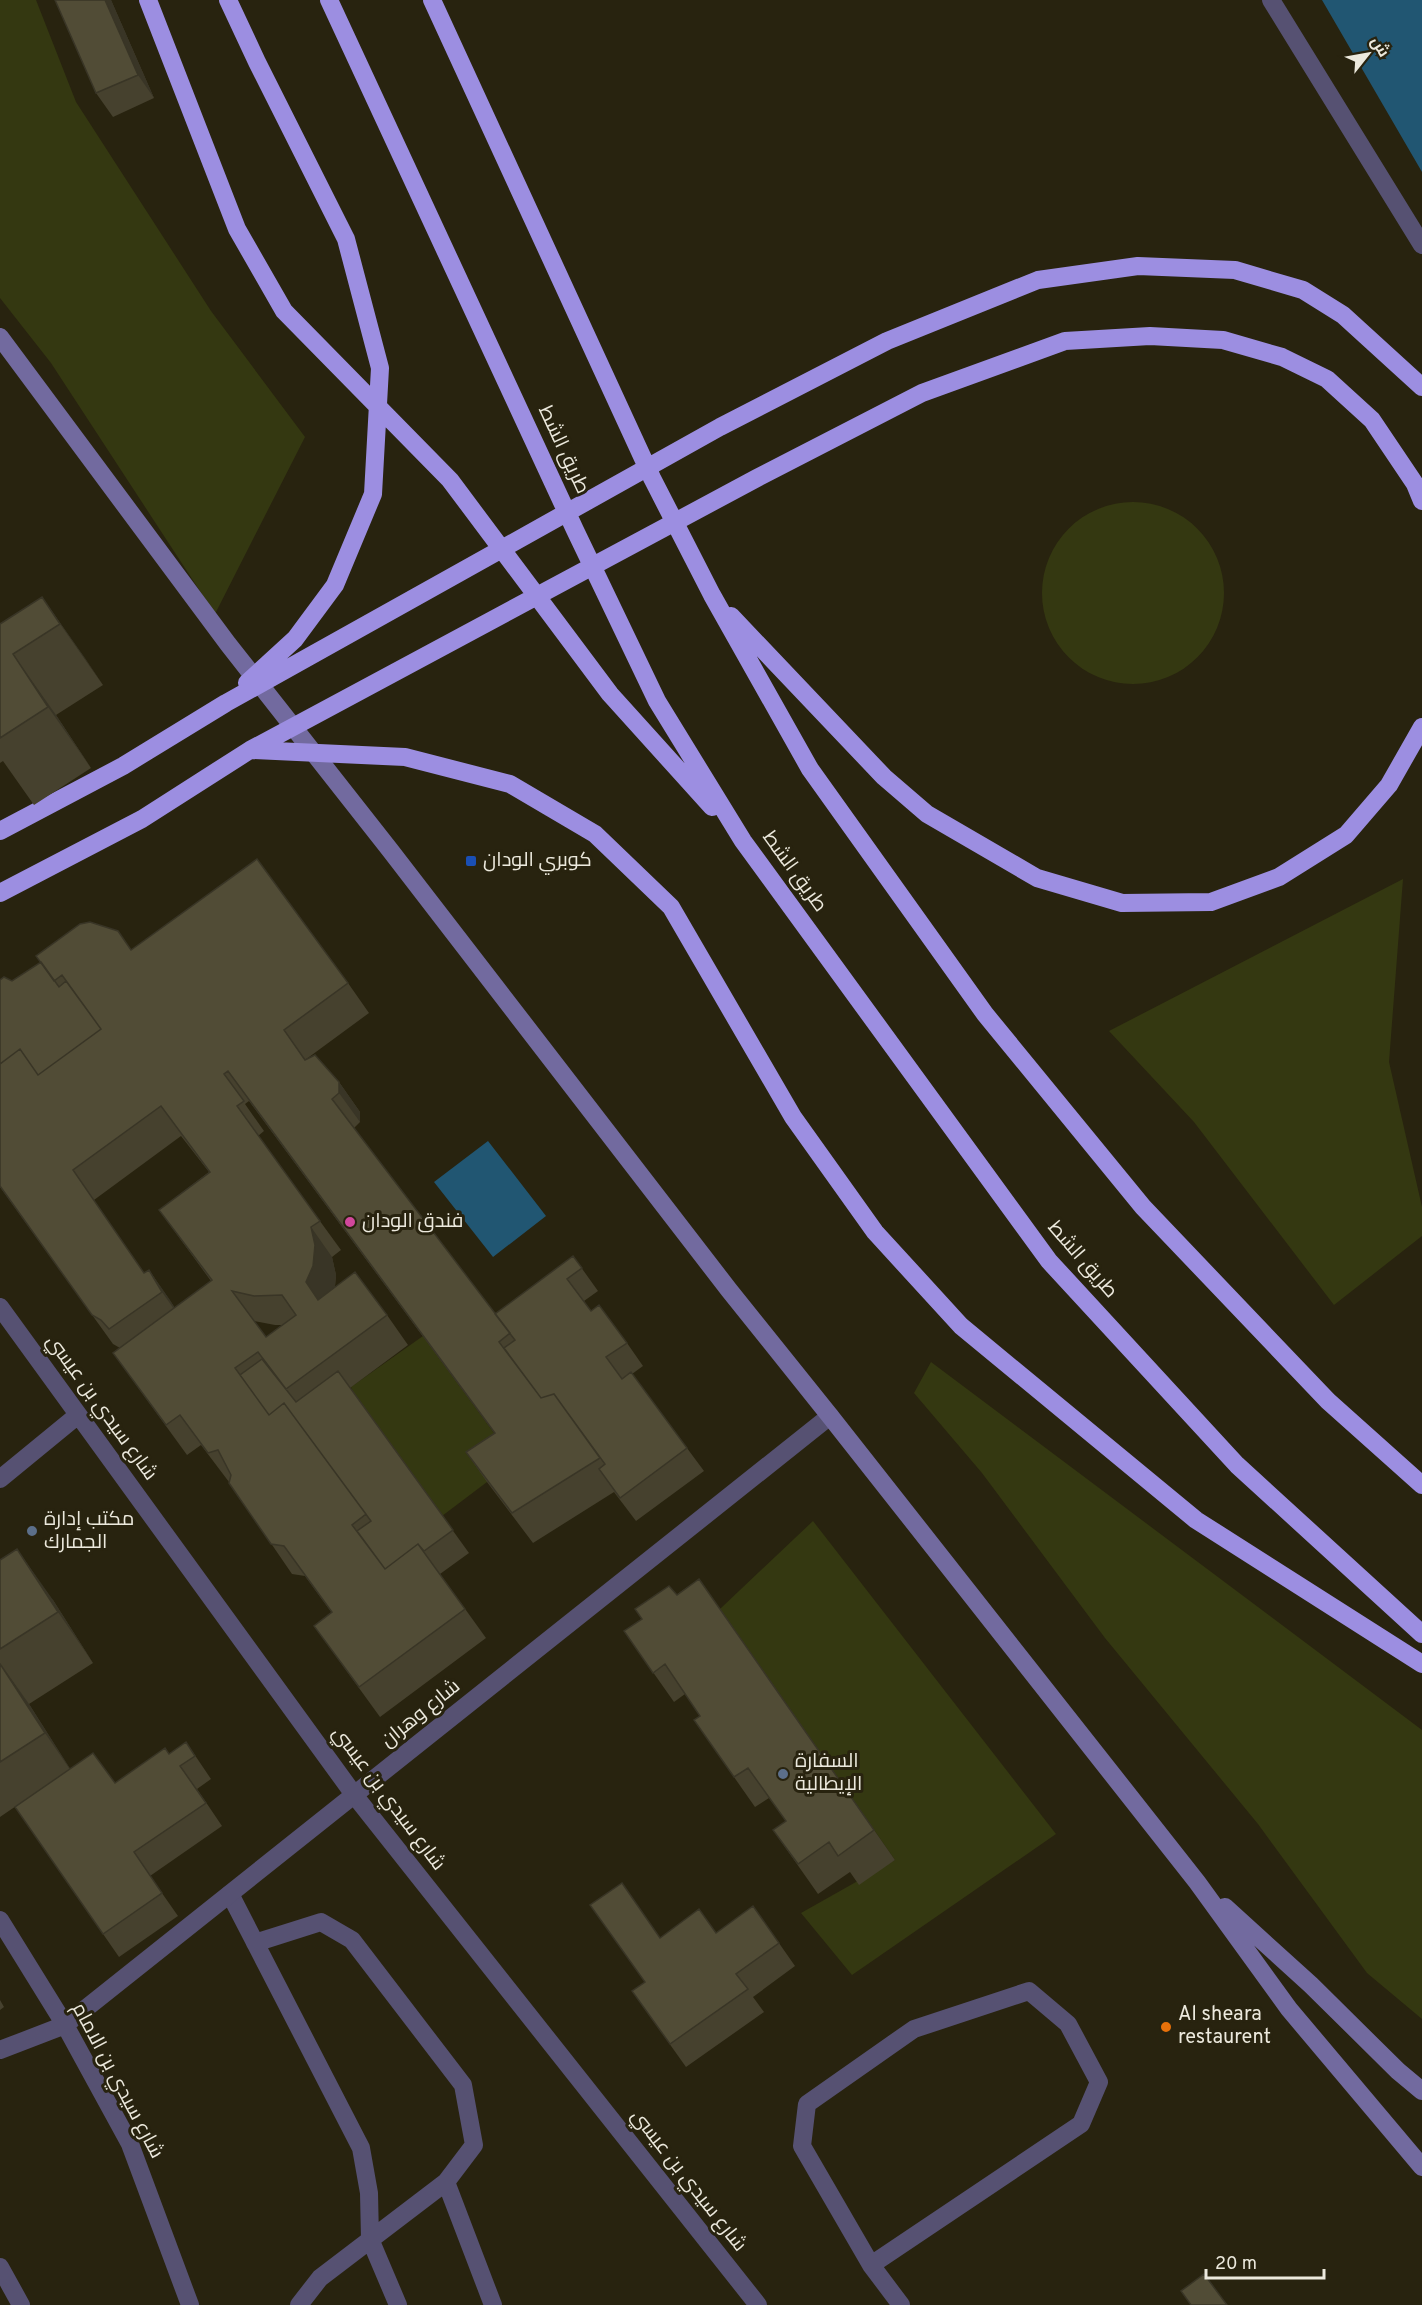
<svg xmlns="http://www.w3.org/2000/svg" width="1422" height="2305" font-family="Overpass,Cairo,sans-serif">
	<rect width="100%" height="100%" fill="#28230f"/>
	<path fill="#343811" d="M 0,0 L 36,0 L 76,102 L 211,311 L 305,437 L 215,614 L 51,363 L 0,298 Z
		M1042 593a91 91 0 1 1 182 0a91 91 0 1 1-182 0Z
		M 1403,879 L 1389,1062 L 1422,1207 L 1422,1236 L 1334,1305 L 1194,1122 L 1109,1031 Z
		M 423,1336 L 516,1463 L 487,1482 L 442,1516 L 354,1394 L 351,1387 Z
		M 931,1362 L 1422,1730 L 1422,2019 L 1367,1973 L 1258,1824 L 1105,1638 L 982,1473 L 914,1393 Z
		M 813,1521 L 1056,1834 L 852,1975 L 801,1913 L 895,1860 L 720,1609 Z"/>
	<path fill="#215672" d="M 1322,0 L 1422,0 L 1422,172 Z
		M 488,1141 L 546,1216 L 493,1257 L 434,1182 Z"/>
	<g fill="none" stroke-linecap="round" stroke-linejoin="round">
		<path stroke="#565172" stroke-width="18" d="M 230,1894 L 361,2148 L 369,2193 L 370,2239 L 398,2305
			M 255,1943 L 321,1922 L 352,1940 L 463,2085 L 474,2145 L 446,2182 L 320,2278 L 299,2305
			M 446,2182 L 493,2305
			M 871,2265 L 1081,2124 L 1099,2082 L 1068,2024 L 1029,1991 L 914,2029 L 807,2104 L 802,2146 L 871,2265 L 901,2305
			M 0,2267 L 21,2305"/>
		<path stroke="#565172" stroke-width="18" d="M 1271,0 L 1422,245
			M 0,1307 L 355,1796 L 758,2305
			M 0,1479 L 78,1415
			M 0,1920 L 65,2025 L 130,2144 L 190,2305
			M 0,2050 L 65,2025 L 830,1416"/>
		<path stroke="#726a9f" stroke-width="18" d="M 0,337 L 228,644 L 390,850 L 729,1290 L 830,1416 L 1197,1882 L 1289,2009 L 1422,2167
			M 1225,1907 L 1311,1985 L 1398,2071 L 1422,2091"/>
		<path stroke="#9c8ee1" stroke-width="18" d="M 148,0 L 237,229 L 284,311 L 450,480 L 610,694 L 712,807
			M 228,0 L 257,62 L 346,239 L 380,368 L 373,494 L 335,585 L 295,639 L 247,683
			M 329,0 L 575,530 L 657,701 L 743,841 L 1049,1261 L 1237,1465 L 1422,1634
			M 432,0 L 652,478 L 712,595 L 810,769 L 985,1014 L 1143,1207 L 1328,1401 L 1422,1485
			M 731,616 L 884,777 L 927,814 L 1037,878 L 1122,903 L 1211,902 L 1279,877 L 1346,835 L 1389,785 L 1422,727
			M 252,750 L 405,757 L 510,784 L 595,834 L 671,907 L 793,1117 L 875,1232 L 961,1326 L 1196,1520 L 1422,1664
			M 0,831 L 123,766 L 226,703 L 720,427 L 887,341 L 1038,280 L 1138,266 L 1235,270 L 1303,290 L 1343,315 L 1422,387
			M 0,893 L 142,819 L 250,750 L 757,478 L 922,393 L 1065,341 L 1150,336 L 1223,340 L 1282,357 L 1327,379 L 1372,420 L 1415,484 L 1422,501"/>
	</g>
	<path fill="#46412e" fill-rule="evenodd" d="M 55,0 L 111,0 L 154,98 L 113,117 L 96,93 Z
		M 42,597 L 103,685 L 56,715 L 91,768 L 34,805 L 3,761 L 0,763 L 0,624 Z
		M 131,950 L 348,983 L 369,1013 L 305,1060 L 339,1082 L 360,1112 L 360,1122 L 354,1128 L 495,1314 L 573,1256 L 598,1291 L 584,1301 L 591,1311 L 627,1343 L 643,1366 L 632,1374 L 704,1471 L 636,1521 L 614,1492 L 533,1543 L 487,1482 L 466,1452 L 495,1434 L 249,1101 L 245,1104 L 264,1131 L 258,1136 L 341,1250 L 332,1257 L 336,1275 L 335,1287 L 387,1315 L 408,1345 L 350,1388 L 469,1553 L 440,1574 L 486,1638 L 380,1717 L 314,1626 L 332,1613 L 305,1576 L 292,1574 L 229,1482 L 201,1445 L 187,1455 L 113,1353 L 120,1348 L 113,1344 L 0,1187 L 0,980 L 12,981 ZM 181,1136 L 209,1172 L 159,1210 L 211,1281 L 175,1308 L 149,1270 L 144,1273 L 94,1200 ZM 254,1321 L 275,1325 L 282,1325 L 266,1337 Z
		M 0,1560 L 53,1600 L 93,1663 L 29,1704 L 70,1769 L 115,1783 L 165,1748 L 169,1754 L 186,1742 L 211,1779 L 197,1789 L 222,1826 L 150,1876 L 178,1916 L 119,1957 L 15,1807 L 19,1804 L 0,1817 Z
		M 699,1579 L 895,1860 L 859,1885 L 850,1872 L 818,1894 L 773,1830 L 786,1821 L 769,1798 L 755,1807 L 694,1720 L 700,1716 L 685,1694 L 674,1702 L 624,1631 Z
		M 753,1906 L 795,1966 L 753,1997 L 764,2012 L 686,2067 L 632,1991 L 645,1982 L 660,1938 L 716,1933 Z
		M 0,2000 L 4,2007 L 0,2010 Z"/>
	<path fill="#393526" d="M 105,0 L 111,0 L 154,98 L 138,75 Z
		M 42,597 L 85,658 L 103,685 L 60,624 Z
		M 13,654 L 56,715 L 91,768 L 48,707 Z
		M 339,1082 L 360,1112 L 360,1122 L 339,1093 Z
		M 311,1227 L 332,1257 L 336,1275 L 334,1296 L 326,1312 L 306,1282 Z
		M 149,1270 L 170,1300 L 183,1322 L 162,1292 Z
		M 17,1549 L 53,1600 L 93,1663 L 58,1612 Z
		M 0,1663 L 29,1704 L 80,1784 L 45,1733 Z"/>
	<path fill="#514c36" stroke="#393526" stroke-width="1.5" fill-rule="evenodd" d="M 55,0 L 105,0 L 138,75 L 96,93 Z
		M 42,597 L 60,624 L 13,654 L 48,707 L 0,738 L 0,624 Z
		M 257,859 L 348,983 L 284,1030 L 305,1060 L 315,1055 L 339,1082 L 339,1093 L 332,1099 L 510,1333 L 499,1342 L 541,1398 L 554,1394 L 600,1458 L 512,1513 L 466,1452 L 495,1433 L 228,1071 L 224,1074 L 244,1101 L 237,1106 L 320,1221 L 311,1227 L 315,1245 L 313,1266 L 306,1282 L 318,1300 L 355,1272 L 387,1315 L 286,1389 L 258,1352 L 235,1368 L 269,1415 L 284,1403 L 366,1514 L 352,1525 L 385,1569 L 418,1544 L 465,1609 L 359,1687 L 314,1626 L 332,1612 L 284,1546 L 271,1544 L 229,1483 L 231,1475 L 218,1450 L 208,1453 L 180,1415 L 166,1425 L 113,1353 L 212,1280 L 159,1210 L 210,1172 L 161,1106 L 73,1170 L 144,1273 L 149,1270 L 162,1292 L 109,1329 L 101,1320 L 92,1315 L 0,1186 L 0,1064 L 20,1049 L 38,1075 L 101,1029 L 62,975 L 54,981 L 36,956 L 80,924 L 90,922 L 118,931 L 131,950 ZM 232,1291 L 254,1296 L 282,1295 L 296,1315 L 266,1337 Z
		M 41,962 L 59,987 L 66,981 L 101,1029 L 38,1075 L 20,1049 L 0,1064 L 0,980 L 4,977 L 12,981 Z
		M 573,1256 L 582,1268 L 567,1279 L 591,1311 L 599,1305 L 627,1343 L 606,1357 L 622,1379 L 631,1372 L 687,1448 L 620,1498 L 599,1469 L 605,1464 L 554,1394 L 541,1398 L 504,1348 L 515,1340 L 495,1314 Z
		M 262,1359 L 296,1402 L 338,1371 L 453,1530 L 424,1551 L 418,1544 L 385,1569 L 357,1531 L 371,1521 L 284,1403 L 269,1415 L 240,1375 Z
		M 17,1549 L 58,1612 L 0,1649 L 0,1560 Z
		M 699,1579 L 874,1830 L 838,1856 L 829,1842 L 798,1864 L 773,1830 L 786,1821 L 748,1768 L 734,1777 L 694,1720 L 700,1716 L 665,1664 L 653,1673 L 624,1631 L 642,1619 L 635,1609 L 669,1586 L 677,1595 Z
		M 0,1664 L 45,1733 L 0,1762 Z
		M 186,1742 L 195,1756 L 180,1766 L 206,1803 L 134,1852 L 162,1893 L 103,1934 L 15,1807 L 93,1753 L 115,1783 L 165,1748 L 169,1754 Z
		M 622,1883 L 660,1938 L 699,1909 L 716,1933 L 753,1906 L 779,1943 L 736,1974 L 748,1989 L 670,2044 L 632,1991 L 645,1982 L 590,1905 Z
		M 1204,2274 L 1227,2305 L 1191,2305 L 1181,2291 Z"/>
	<rect fill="#1a4fb4" stroke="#28230f" stroke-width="2" x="465" y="855" width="12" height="12" rx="3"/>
	<circle fill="#d1479c" stroke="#28230f" stroke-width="2" cx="350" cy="1222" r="6"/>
	<g fill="#5c6f8a" stroke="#28230f" stroke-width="2">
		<circle cx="32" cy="1531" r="6"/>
		<circle cx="783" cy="1774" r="6"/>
	</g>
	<circle fill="#e8710a" stroke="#28230f" stroke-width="2" cx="1166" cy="2027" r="6"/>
	<g text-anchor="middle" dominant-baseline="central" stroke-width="6" stroke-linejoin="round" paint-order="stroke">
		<g font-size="20" fill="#ece9dd" stroke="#28230f">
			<text transform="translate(563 450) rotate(65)">طريق الشط</text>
			<text transform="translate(794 872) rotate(54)">طريق الشط</text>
			<text transform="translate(1082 1260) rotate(49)">طريق الشط</text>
			<text transform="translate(101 1408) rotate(54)">شارع سيدي بن عيسي</text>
			<text transform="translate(421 1714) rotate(-39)">شارع وهران</text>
			<text transform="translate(388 1799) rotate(53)">شارع سيدي بن عيسي</text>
			<text transform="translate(117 2081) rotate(62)">شارع سيدي بن الامام</text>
			<text transform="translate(688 2181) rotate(52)">شارع سيدي بن عيسي</text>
		</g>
		<g font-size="20" fill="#ece9dd" stroke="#28230f" text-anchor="start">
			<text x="483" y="861">كوبري الودان</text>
			<text x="362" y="1222">فندق الودان</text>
			<text x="44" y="1520">مكتب إدارة<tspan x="44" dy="23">الجمارك</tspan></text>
			<text x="795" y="1762">السفارة<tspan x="795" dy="23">الإيطالية</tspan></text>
			<text x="1178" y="2015">Al sheara<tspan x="1178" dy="23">restaurent</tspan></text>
		</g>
	</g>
	<g transform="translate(1368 54) rotate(59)" stroke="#28230f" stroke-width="4.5" paint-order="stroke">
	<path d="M0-4.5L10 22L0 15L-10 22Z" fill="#ece9dd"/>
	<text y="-9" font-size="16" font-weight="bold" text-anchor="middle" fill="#ece9dd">ش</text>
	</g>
	<path d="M1206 2269v9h118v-9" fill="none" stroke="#ece9dd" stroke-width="3"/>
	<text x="1215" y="2269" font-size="18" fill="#ece9dd" stroke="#28230f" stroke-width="4.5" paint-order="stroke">20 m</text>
</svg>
